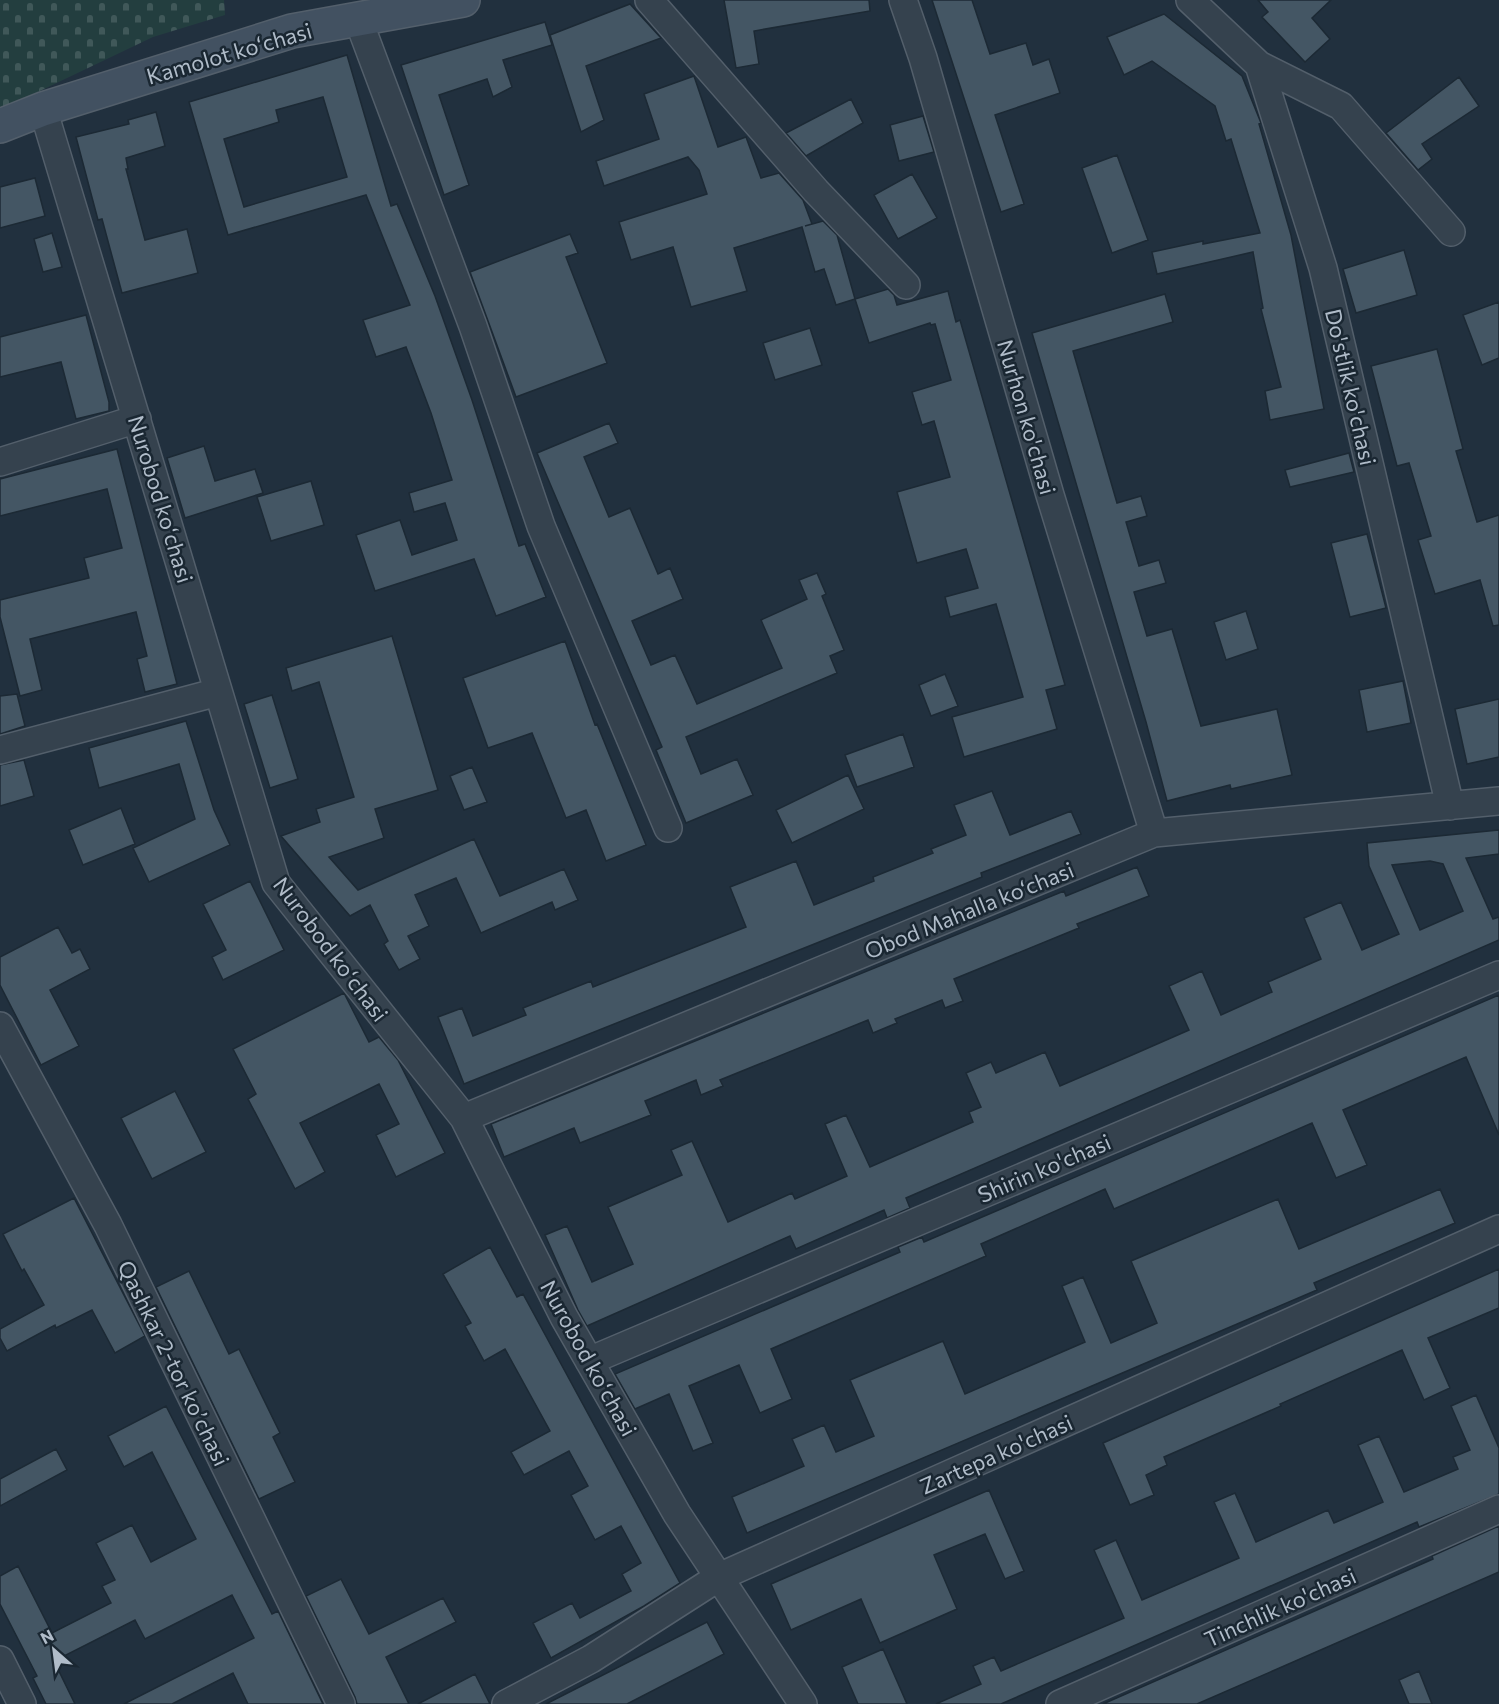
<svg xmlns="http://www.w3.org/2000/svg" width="1499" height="1704" font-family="Commissioner,sans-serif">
	<defs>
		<pattern id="cemetery-stones" width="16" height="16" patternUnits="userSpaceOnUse" patternTransform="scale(1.5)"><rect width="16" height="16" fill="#233e3f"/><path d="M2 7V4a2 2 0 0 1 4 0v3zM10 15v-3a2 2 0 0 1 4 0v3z" fill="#405859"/></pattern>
	</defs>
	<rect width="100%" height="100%" fill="#21303e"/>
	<path fill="url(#cemetery-stones)" d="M 0,0 L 224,0 L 225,15 L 153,37 L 0,110 Z"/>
	<path fill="#445664" stroke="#1c2934" stroke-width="1.5" fill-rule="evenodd" d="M 724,0 L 869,0 L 870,11 L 754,31 L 759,64 L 736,68 Z
		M 932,0 L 972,0 L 990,54 L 1026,43 L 1033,65 L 1049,59 L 1060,93 L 995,115 L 1024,204 L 1001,212 Z
		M 1258,0 L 1331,0 L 1312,18 L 1330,39 L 1305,62 L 1262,17 L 1268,12 Z
		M 630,4 L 661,38 L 586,66 L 604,120 L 581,132 L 550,35 Z
		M 1164,14 L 1242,76 L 1261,123 L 1259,124 L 1291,235 L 1324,409 L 1270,420 L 1265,391 L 1281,387 L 1261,309 L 1263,308 L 1253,252 L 1157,274 L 1152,252 L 1203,241 L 1203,244 L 1260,233 L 1231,139 L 1226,141 L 1215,106 L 1152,61 L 1124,75 L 1107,37 Z
		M 545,22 L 552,45 L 503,60 L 512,87 L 493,97 L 487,79 L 439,95 L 469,185 L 444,195 L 401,65 Z
		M 347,55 L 391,206 L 397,204 L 435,296 L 472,400 L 519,546 L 525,544 L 546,597 L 496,616 L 474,559 L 375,591 L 356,535 L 400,520 L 412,555 L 457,540 L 445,503 L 414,512 L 409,493 L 452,480 L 431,413 L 406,347 L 376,357 L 363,320 L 410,305 L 366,195 L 228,235 L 189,102 ZM 323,97 L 347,177 L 244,207 L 224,139 L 279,122 L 276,110 Z
		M 694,76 L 718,147 L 746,137 L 761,178 L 779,173 L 803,200 L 812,224 L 805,226 L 823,221 L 837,235 L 855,299 L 836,305 L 824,269 L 815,272 L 802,227 L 734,248 L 747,291 L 691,307 L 673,247 L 631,260 L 619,222 L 707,194 L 699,170 L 688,157 L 604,186 L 596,161 L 659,139 L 644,94 Z
		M 1459,77 L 1479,106 L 1422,144 L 1432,159 L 1418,170 L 1386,133 Z
		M 851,99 L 863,123 L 806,156 L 786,133 Z
		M 156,112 L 165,146 L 126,158 L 128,169 L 126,169 L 145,240 L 187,229 L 198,273 L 122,293 L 102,219 L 98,220 L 76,137 L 129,124 L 128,120 Z
		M 923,116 L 934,152 L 899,161 L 890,125 Z
		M 1117,155 L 1148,240 L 1112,253 L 1082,168 Z
		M 912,174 L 937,218 L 898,239 L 874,195 Z
		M 35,178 L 45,216 L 0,228 L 0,187 Z
		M 52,233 L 62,267 L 43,272 L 34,239 Z
		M 570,234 L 578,253 L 566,257 L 607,363 L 516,397 L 470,272 Z
		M 1404,250 L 1417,295 L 1356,313 L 1343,269 Z
		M 888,289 L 894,295 L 897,305 L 948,291 L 956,322 L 960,320 L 1065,685 L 1046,690 L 1057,729 L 964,757 L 952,717 L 1023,697 L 996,604 L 950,617 L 945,597 L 978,588 L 966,549 L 917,563 L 897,492 L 950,477 L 934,421 L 922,425 L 912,392 L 951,380 L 935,324 L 931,325 L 930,323 L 869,343 L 855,299 Z
		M 1165,294 L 1173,322 L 1073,351 L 1117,503 L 1141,496 L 1147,516 L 1126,522 L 1139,566 L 1159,560 L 1166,583 L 1134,592 L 1147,636 L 1172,629 L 1201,726 L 1277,709 L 1292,775 L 1231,789 L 1230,785 L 1167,801 L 1146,722 L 1032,333 Z
		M 1499,302 L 1499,358 L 1482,365 L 1463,315 Z
		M 86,315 L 109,402 L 109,411 L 76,419 L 61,362 L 0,377 L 0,337 Z
		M 810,328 L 822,365 L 775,380 L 763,343 Z
		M 1437,349 L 1463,449 L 1456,451 L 1477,522 L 1499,515 L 1499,625 L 1493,626 L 1480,580 L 1435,594 L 1418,540 L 1431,536 L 1409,463 L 1397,466 L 1371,366 Z
		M 609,423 L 618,443 L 584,457 L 609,517 L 630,508 L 658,574 L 670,568 L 683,599 L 632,621 L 651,665 L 675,655 L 697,704 L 782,668 L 761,620 L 807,599 L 799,580 L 817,573 L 826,594 L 822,596 L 844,650 L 830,656 L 837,673 L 686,737 L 701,774 L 737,759 L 753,795 L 686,823 L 656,750 L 662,747 L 537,453 Z
		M 204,446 L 215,481 L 255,469 L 263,493 L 185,518 L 167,458 Z
		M 117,449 L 177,684 L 145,692 L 137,659 L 147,656 L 136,612 L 30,639 L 42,690 L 20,696 L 0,617 L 0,600 L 89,578 L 84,558 L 122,548 L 107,489 L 0,516 L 0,479 Z
		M 1349,453 L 1354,472 L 1290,487 L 1285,470 Z
		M 311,481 L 324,525 L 271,541 L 257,497 Z
		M 1367,534 L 1386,608 L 1350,617 L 1331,543 Z
		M 1246,611 L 1258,649 L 1226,660 L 1214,622 Z
		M 392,636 L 438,790 L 375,809 L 384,838 L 329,857 L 358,890 L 474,839 L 500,896 L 564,869 L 578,900 L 555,910 L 552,902 L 481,933 L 456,878 L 415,895 L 429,926 L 408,936 L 420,959 L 399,970 L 384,944 L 388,941 L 370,905 L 350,916 L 281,836 L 320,822 L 316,809 L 354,797 L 319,682 L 292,691 L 286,668 Z
		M 565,641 L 595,725 L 597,724 L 646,845 L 606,861 L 586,810 L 566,818 L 532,733 L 488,748 L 463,678 Z
		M 945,674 L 958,706 L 931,716 L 919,685 Z
		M 1403,681 L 1411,723 L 1367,732 L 1359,690 Z
		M 17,694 L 25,726 L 0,734 L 0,696 Z
		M 272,695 L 298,779 L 270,788 L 244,704 Z
		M 1499,699 L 1499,757 L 1467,764 L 1455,709 Z
		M 186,721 L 214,810 L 230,845 L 149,882 L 133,848 L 195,819 L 179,764 L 99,788 L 89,748 Z
		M 903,734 L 914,767 L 857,787 L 845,755 Z
		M 24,760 L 34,796 L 0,806 L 0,765 Z
		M 472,767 L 487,802 L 464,810 L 450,776 Z
		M 848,775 L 864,809 L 792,843 L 776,810 Z
		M 992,791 L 1010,835 L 1071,811 L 1081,834 L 981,873 L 982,877 L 464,1084 L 438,1017 L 462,1008 L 473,1036 L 526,1015 L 523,1008 L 591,981 L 593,987 L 746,927 L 730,887 L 796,861 L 814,905 L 874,881 L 873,877 L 933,853 L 931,849 L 966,835 L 954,805 Z
		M 121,808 L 135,844 L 83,865 L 69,830 Z
		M 1499,830 L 1499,854 L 1466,858 L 1493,919 L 1499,917 L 1499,940 L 906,1198 L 910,1208 L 887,1218 L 884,1210 L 796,1249 L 790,1236 L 587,1326 L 578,1310 L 545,1235 L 567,1226 L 592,1282 L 633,1264 L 608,1207 L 682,1175 L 671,1150 L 692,1141 L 728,1222 L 792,1193 L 795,1199 L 847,1176 L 825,1124 L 846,1115 L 870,1167 L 973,1122 L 969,1112 L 981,1107 L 966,1073 L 991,1062 L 996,1073 L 1045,1052 L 1060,1086 L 1132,1055 L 1189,1030 L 1169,986 L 1202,971 L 1221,1015 L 1272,992 L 1268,982 L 1321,959 L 1304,918 L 1341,902 L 1362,950 L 1399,934 L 1369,866 L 1367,843 ZM 1430,861 L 1443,864 L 1463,911 L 1420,930 L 1392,865 Z
		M 1137,867 L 1149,896 L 1077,924 L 1079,928 L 954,979 L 963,1001 L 945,1008 L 942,1000 L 895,1019 L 897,1023 L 873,1033 L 868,1020 L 720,1080 L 723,1086 L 701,1095 L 696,1080 L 645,1101 L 651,1115 L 580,1143 L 574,1128 L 504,1157 L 491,1124 L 1064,891 L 1066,896 Z
		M 250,881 L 284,950 L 223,980 L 212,957 L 226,950 L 203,904 Z
		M 58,927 L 72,953 L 80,949 L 90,969 L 50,990 L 79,1046 L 41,1065 L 0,985 L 0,957 Z
		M 344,993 L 369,1042 L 379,1037 L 398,1060 L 445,1153 L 396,1177 L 376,1135 L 399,1124 L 379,1084 L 300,1123 L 325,1172 L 295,1189 L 248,1099 L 256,1094 L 233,1049 Z
		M 1499,995 L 1499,1135 L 1466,1057 L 1343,1110 L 1367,1165 L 1336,1178 L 1312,1123 L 1114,1209 L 1105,1189 L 981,1244 L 986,1256 L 771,1349 L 792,1399 L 760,1413 L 739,1365 L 689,1386 L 713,1443 L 693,1451 L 669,1394 L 635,1409 L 615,1374 L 900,1252 L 898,1247 L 922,1237 L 924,1242 Z
		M 175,1091 L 206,1152 L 152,1179 L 121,1118 Z
		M 1440,1189 L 1455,1223 L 1314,1283 L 1317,1290 L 747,1533 L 732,1497 L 804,1466 L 792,1439 L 824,1425 L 836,1452 L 874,1436 L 850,1380 L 943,1341 L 965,1394 L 1085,1342 L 1062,1286 L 1083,1277 L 1111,1343 L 1157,1323 L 1131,1261 L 1278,1199 L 1299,1249 Z
		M 74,1198 L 145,1336 L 115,1353 L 92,1310 L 56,1328 L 55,1325 L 7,1351 L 0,1338 L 0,1329 L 44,1305 L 24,1269 L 22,1271 L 3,1234 Z
		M 490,1247 L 517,1297 L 523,1294 L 680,1583 L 644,1606 L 551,1658 L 533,1623 L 572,1603 L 580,1618 L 631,1591 L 622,1574 L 641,1563 L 621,1526 L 595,1540 L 571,1495 L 588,1486 L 569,1451 L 524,1475 L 511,1452 L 550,1431 L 505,1349 L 484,1361 L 465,1326 L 471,1323 L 443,1274 Z
		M 1499,1269 L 1499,1308 L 1428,1338 L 1450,1388 L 1424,1400 L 1402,1350 L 1280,1404 L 1281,1406 L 1164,1457 L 1167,1465 L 1146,1475 L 1154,1495 L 1130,1505 L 1103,1443 Z
		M 189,1271 L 229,1354 L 239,1349 L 280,1433 L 273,1437 L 295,1482 L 259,1499 L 156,1287 Z
		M 1476,1395 L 1499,1448 L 1499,1494 L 1419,1527 L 1417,1522 L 1001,1704 L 936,1704 L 981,1684 L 973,1666 L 994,1657 L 1001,1671 L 1124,1618 L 1094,1550 L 1116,1540 L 1142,1600 L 1239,1558 L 1214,1502 L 1235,1493 L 1256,1542 L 1328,1510 L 1334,1523 L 1383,1502 L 1358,1445 L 1379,1436 L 1404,1492 L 1458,1469 L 1453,1457 L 1470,1450 L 1451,1406 Z
		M 166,1406 L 272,1614 L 278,1611 L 323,1704 L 248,1704 L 233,1673 L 172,1704 L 124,1704 L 254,1638 L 232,1595 L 145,1639 L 135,1620 L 54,1661 L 75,1704 L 46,1704 L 33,1678 L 37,1676 L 0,1604 L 0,1576 L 18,1566 L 52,1633 L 111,1603 L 102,1586 L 115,1580 L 96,1543 L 132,1525 L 151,1562 L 196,1539 L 152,1452 L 124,1467 L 108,1436 Z
		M 56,1449 L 67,1470 L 0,1506 L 0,1479 Z
		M 989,1490 L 1024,1571 L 1005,1579 L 985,1534 L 934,1555 L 957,1609 L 880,1643 L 861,1599 L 791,1630 L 771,1584 Z
		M 1499,1526 L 1499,1572 L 1197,1704 L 1103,1704 L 1433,1559 L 1432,1556 Z
		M 341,1579 L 369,1634 L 443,1598 L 456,1622 L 386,1657 L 409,1704 L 357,1704 L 355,1697 L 306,1596 Z
		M 707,1622 L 724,1654 L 627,1704 L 546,1704 Z
		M 883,1649 L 907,1704 L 858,1704 L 842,1667 Z
		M 1419,1671 L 1432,1704 L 1409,1704 L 1399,1680 Z
		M 475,1674 L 490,1704 L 418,1704 Z"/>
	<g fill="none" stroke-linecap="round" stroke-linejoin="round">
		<g stroke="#535f6b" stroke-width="30">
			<path id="street" d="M 649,0 L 816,191 L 906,285
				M 903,0 L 923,58 L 1050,495 L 1154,833
				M 1190,0 L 1259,65 L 1323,268 L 1450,806
				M 358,19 L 473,326 L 541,526 L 668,828
				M 1259,65 L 1341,106 L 1451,232
				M 43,109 L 276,883 L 464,1118 L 564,1317 L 677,1514 L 803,1704
				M 0,462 L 137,419
				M 0,750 L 218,692
				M 0,1026 L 108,1225 L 341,1704
				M 464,1118 L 1154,833 L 1499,801
				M 589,1361 L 1499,975
				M 0,1660 L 22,1704
				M 506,1704 L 591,1659 L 719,1577 L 1499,1229
				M 1060,1704 L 1499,1509"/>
		</g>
		<g stroke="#535f6b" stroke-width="36">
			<path id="secondary" d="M 0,126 L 43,109 L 292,31 L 463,0"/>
		</g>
		<use href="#street" stroke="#35424e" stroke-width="27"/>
		<use href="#secondary" stroke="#425161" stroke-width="33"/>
	</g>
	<g text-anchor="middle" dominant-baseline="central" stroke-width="5" stroke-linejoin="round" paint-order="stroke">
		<g font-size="22" fill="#b0bcc9" stroke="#1a2732">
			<text transform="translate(229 53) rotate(-16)">Kamolot koʻchasi</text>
			<text transform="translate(1351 387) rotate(77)">Do'stlik ko'chasi</text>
			<text transform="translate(1027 417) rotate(74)">Nurhon ko'chasi</text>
			<text transform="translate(161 499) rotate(73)">Nurobod koʻchasi</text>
			<text transform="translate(969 910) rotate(-22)">Obod Mahalla ko‘chasi</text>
			<text transform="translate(331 949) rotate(53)">Nurobod koʻchasi</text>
			<text transform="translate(1044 1168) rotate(-23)">Shirin ko'chasi</text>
			<text transform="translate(589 1358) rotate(61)">Nurobod koʻchasi</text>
			<text transform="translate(174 1363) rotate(64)">Qashkar 2-tor koʼchasi</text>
			<text transform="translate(996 1454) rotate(-24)">Zartepa ko'chasi</text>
			<text transform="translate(1280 1607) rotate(-24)">Tinchlik ko'chasi</text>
		</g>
	</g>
	<g transform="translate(54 1650) rotate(332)" stroke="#1a2732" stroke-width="4.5" paint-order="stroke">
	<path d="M0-4.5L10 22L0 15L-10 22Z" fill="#b0bcc9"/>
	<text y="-9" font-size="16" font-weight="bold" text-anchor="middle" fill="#b0bcc9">N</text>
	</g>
</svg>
